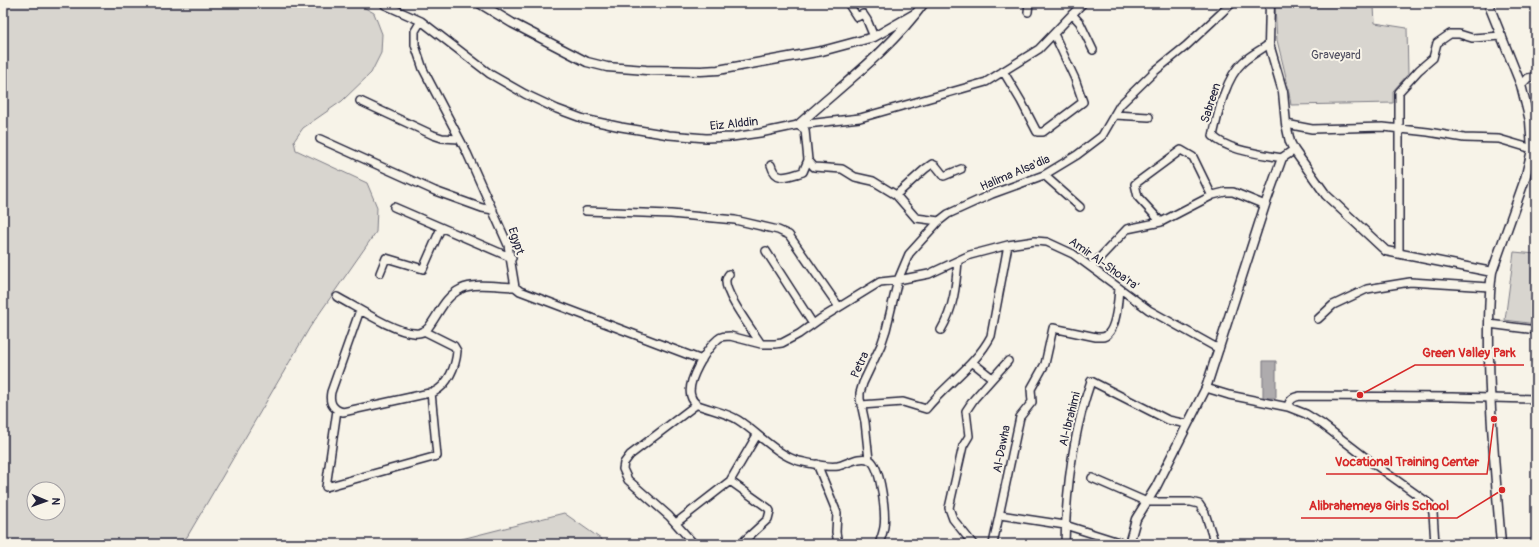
<svg xmlns="http://www.w3.org/2000/svg" width="1539" height="547" font-family="Pangolin,sans-serif">
	<rect width="100%" height="100%" fill="#f7f3e8"/>
	<filter id="ink" filterUnits="userSpaceOnUse"><feTurbulence type="fractalNoise" baseFrequency=".025" numOctaves="2"/><feDisplacementMap in="SourceGraphic" scale="8" xChannelSelector="R" yChannelSelector="G"/><feConvolveMatrix kernelMatrix="1 2 1 2 8 2 1 2 1" color-interpolation-filters="sRGB"/></filter>
	<g filter="url(#ink)">
		<path fill="#d8d5cf" stroke="#7d7c85" fill-rule="evenodd" d="M 3,3 L 356,3 L 374,13 L 382,34 L 381,53 L 371,73 L 342,101 L 303,128 L 294,141 L 296,150 L 367,183 L 377,207 L 376,232 L 310,327 L 187,537 L 177,544 L 3,544 ZM 34,489 L 58,489 L 58,513 L 34,513 Z
			M 1337,6 L 1374,7 L 1375,23 L 1407,28 L 1408,74 L 1393,91 L 1393,103 L 1291,105 L 1287,81 L 1277,40 L 1275,7 Z
			M 1514,252 L 1536,254 L 1536,324 L 1505,320 Z
			M 564,513 L 608,544 L 441,544 L 446,543 Z"/>
		<path fill="#aeabad" stroke="#76747f" d="M 1263,361 L 1276,361 L 1276,398 L 1263,398 Z"/>
		<g fill="none" stroke-linecap="round" stroke-linejoin="round">
			<g stroke="#22223b" stroke-width="10">
				<path id="minor" d="M 848,3 L 857,17 L 863,14 L 867,20 L 874,37
					M 385,5 L 421,21 L 490,74 L 525,94 L 557,109 L 584,119 L 621,127 L 669,135 L 706,138 L 732,137 L 760,133 L 798,125 L 860,118 L 986,82 L 1039,49 L 1083,3
					M 1028,12 L 1029,3
					M 1072,14 L 1080,23 L 1093,50
					M 421,21 L 415,31 L 415,45 L 423,69 L 467,153 L 508,245 L 515,287 L 520,291 L 702,360
					M 1269,44 C 1261,50 1251,55 1243,62 C 1225,78 1218,114 1213,136 C 1228,151 1262,154 1282,158
					M 1003,71 L 1021,101 L 1037,132 L 1043,132 L 1083,102 L 1075,79 L 1054,34
					M 1521,85 L 1528,78 L 1536,76
					M 360,101 L 433,135 L 442,138 L 459,139
					M 1115,115 L 1149,117
					M 1286,124 L 1312,129 L 1383,127 L 1428,132 L 1464,138 L 1499,139 L 1536,150
					M 798,125 L 805,130 L 808,160 L 814,167 L 842,169 L 855,177 L 873,181 L 896,195 L 916,218 L 939,221
					M 320,139 L 435,191 L 482,208 L 493,210
					M 771,165 C 776,183 788,176 803,172 L 808,160
					M 1044,175 L 1080,207
					M 896,195 L 925,169 L 932,164 L 936,166 L 944,176 L 961,169
					M 394,207 L 512,258
					M 586,211 L 671,214 L 735,220 L 778,230 L 789,235 L 839,307
					M 1161,222 L 1138,197 L 1135,184 L 1181,150 L 1193,157 L 1210,192 L 1213,195
					M 766,251 L 813,324
					M 1399,253 L 1399,92 L 1419,70 L 1433,58 L 1437,43 L 1450,34 L 1459,34 L 1472,38 L 1502,36
					M 1091,267 L 1127,229 L 1161,222 L 1213,195 L 1225,192 L 1233,192 L 1265,205
					M 380,273 L 386,258 L 423,269 L 441,228
					M 729,274 C 728,275 726,279 726,280 C 724,294 753,331 761,344
					M 337,297 C 356,307 394,332 414,333 C 420,334 424,332 428,328 C 439,314 444,297 461,289 C 474,282 501,287 515,287
					M 360,310 L 331,392 C 329,402 332,409 343,412 L 434,392 C 448,385 456,366 457,351 L 454,346 L 424,331
					M 1318,319 L 1333,305 L 1367,289 L 1410,282 L 1490,287
					M 1489,324 L 1536,330
					M 941,330 C 954,308 956,285 958,261
					M 972,362 L 992,378
					M 1206,388 L 1229,395 L 1288,407 L 1306,414 L 1322,424 L 1374,464 L 1430,504 L 1433,513 L 1435,544
					M 861,405 L 903,402 L 926,409 C 946,384 976,365 991,336 L 1008,245
					M 1288,407 C 1289,400 1293,397 1300,396 L 1452,397 L 1536,399
					M 337,410 L 326,487 L 437,456 L 431,392
					M 869,460 L 865,422 L 860,399 L 860,393 L 863,383 L 881,345 L 886,330 L 898,280 L 909,254 L 939,221 L 948,214 L 992,194 L 1044,175 L 1077,155 L 1102,136 L 1120,105 L 1155,71 L 1186,46 L 1232,3
					M 817,464 L 837,513 L 836,532 L 838,544
					M 1092,478 L 1147,502 L 1191,502 L 1199,504 L 1205,513 L 1215,544
					M 730,481 L 768,508 L 770,511 L 768,519 L 745,540
					M 1000,515 L 1065,525 L 1125,544
					M 676,523 L 730,481 L 757,435
					M 694,544 L 669,516 L 628,480 L 623,469 L 624,463 L 630,455 L 697,404
					M 879,544 C 881,538 883,533 884,527 C 886,514 881,467 870,460 C 860,455 847,464 838,466 C 826,468 810,463 799,461 C 777,455 757,432 738,420 C 727,413 711,410 698,405 C 695,403 692,400 691,396 C 686,382 707,348 718,339 C 721,336 725,336 730,336 L 761,344 L 775,344 L 782,343 L 799,334 L 820,319 L 880,282 L 898,280 L 929,274 L 970,255 L 1008,245 L 1035,241 L 1047,242 L 1073,254 L 1149,310 L 1219,349
					M 973,544 L 953,519 L 949,508 L 963,446 L 969,436 L 966,411 L 974,399 L 1008,361
					M 993,544 L 1020,417 L 1032,402 L 1031,389 L 1045,364 L 1053,328 L 1096,337 C 1101,337 1105,338 1108,334 C 1117,325 1118,300 1119,288
					M 1065,544 C 1066,489 1073,433 1091,381 L 1168,420 L 1187,424"/>
			</g>
			<g stroke="#22223b" stroke-width="11">
				<path id="tertiary" d="M 479,3 L 512,23 L 587,62 L 607,67 L 646,70 L 701,71 L 718,70 L 822,51 L 874,37 L 916,13
					M 1270,3 L 1269,44 L 1283,92 L 1286,124 L 1290,142 L 1294,150 L 1326,195 L 1386,251 L 1492,272
					M 1488,3 L 1521,85 L 1530,121 L 1532,150 L 1525,179 L 1492,272 C 1488,301 1489,329 1489,358 C 1490,420 1496,482 1501,544
					M 798,125 C 841,86 889,51 924,3
					M 1129,544 L 1136,519 L 1156,487 L 1206,388 L 1265,205 L 1282,158 L 1294,150"/>
			</g>
			<use href="#minor" stroke="#f7f3e8" stroke-width="7"/>
			<use href="#tertiary" stroke="#f7f3e8" stroke-width="8"/>
		</g>
	</g>
	<g text-anchor="middle" dominant-baseline="central" stroke-width="4" stroke-linejoin="round" paint-order="stroke">
		<g font-size="12" fill="#504f60" stroke="#f7f3e8">
			<text x="1336" y="55">Graveyard</text>
		</g>
		<g font-size="12" fill="#22223b" stroke="#f7f3e8">
			<text transform="translate(1211 103) rotate(-72)">Sabreen</text>
			<text transform="translate(734 124) rotate(-6)">Eiz Alddin</text>
			<text transform="translate(1015 173) rotate(-23)">Halima Alsa'dia</text>
			<text transform="translate(516 241) rotate(72)">Egypt</text>
			<text transform="translate(1104 264) rotate(35)">Amir Al-Shoa'ra'</text>
			<text transform="translate(860 365) rotate(-66)">Petra</text>
			<text transform="translate(1070 419) rotate(-76)">Al-Ibrahimi</text>
			<text transform="translate(1002 449) rotate(-79)">Al-Dawha</text>
		</g>
	</g>
	<path fill="none" stroke="#d62828" stroke-width="1.5" d="M1360 395L1415 365H1524M1494 419L1487 474H1326M1502 490L1457 518H1301"/>
	<g fill="#d62828" stroke="#f7f3e8" stroke-width="1.5">
		<circle cx="1360" cy="395" r="4"/>
		<circle cx="1494" cy="419" r="4"/>
		<circle cx="1502" cy="490" r="4"/>
	</g>
	<g font-size="13" text-anchor="middle" font-weight="bold" fill="#d62828" stroke="#f7f3e8" stroke-width="4" stroke-linejoin="round" paint-order="stroke">
		<text x="1469" y="357">Green Valley Park</text>
		<text x="1407" y="466">Vocational Training Center</text>
		<text x="1379" y="510">Alibrahemeya Girls School</text>
	</g>
	<rect width="1539" height="547" fill="none" stroke="#f7f3e8" stroke-width="16"/>
	<rect x="8" y="8" width="1523" height="531" fill="none" stroke="#22223b" stroke-width="1.5" filter="url(#ink)"/>
	<g transform="translate(46 501) rotate(92)"><circle r="19" fill="#f7f3e8" stroke="#a29fa3"/>
	<path d="M0-3L7 15L0 10L-7 15Z" fill="#22223b"/>
	<text y="-6" font-size="11" font-weight="bold" text-anchor="middle" fill="#22223b">N</text>
	</g>
</svg>
